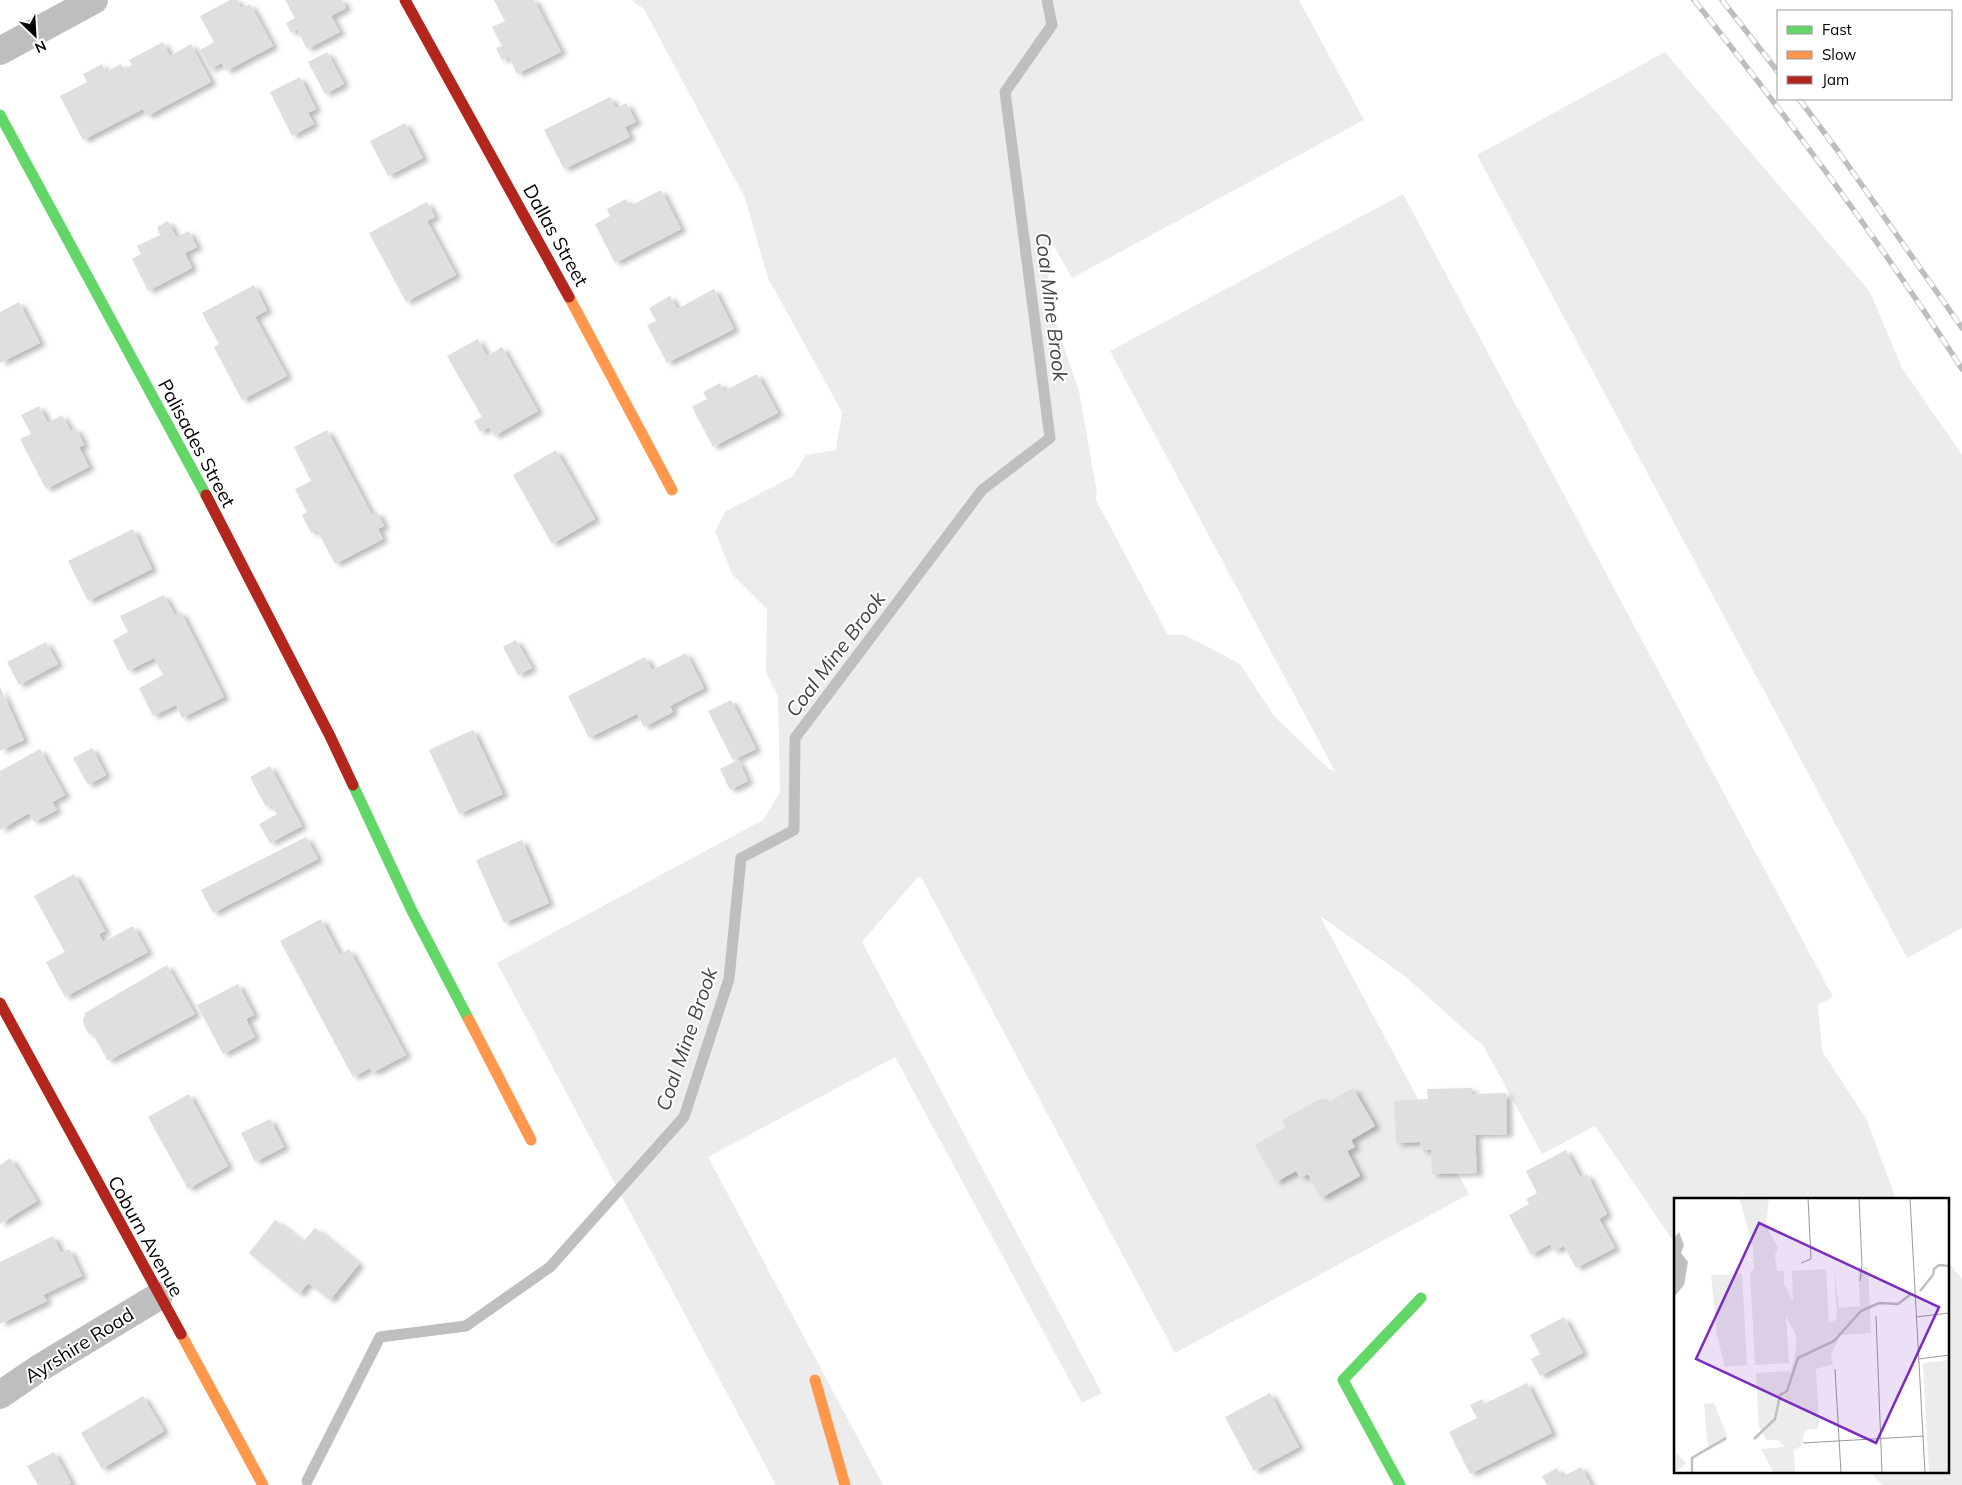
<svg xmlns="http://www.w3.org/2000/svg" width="1962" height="1485" font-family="Mulish,sans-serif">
	<defs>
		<filter id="shadow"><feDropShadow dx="5.5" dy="3" stdDeviation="2.5" flood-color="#0004"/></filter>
	</defs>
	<rect width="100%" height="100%" fill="#fff"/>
	<path fill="#ececec" d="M 631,0 L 1299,0 L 1364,120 L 1072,278 L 1051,241 L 1047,297 L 1079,391 L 1097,493 L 1096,500 L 1168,635 L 1185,635 L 1240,664 L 1274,716 L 1329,769 L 1335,771 L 1110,351 L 1403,194 L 1833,997 L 1818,1005 L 1822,1051 L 1867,1120 L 1896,1199 L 1676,1199 L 1676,1245 L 1595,1126 L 1542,1154 L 1483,1045 L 1476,1040 L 1406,977 L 1320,916 L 1469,1194 L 1175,1353 L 921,877 L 917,878 L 862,942 L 1102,1393 L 1082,1403 L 895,1057 L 708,1157 L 883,1485 L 776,1485 L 497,963 L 763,820 L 780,792 L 778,697 L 766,672 L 767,609 L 732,574 L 715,531 L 726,511 L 792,477 L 806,455 L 836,450 L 842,412 L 768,278 L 745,198 L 644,9 Z
		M 1665,52 L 1870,292 L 1902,368 L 1962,455 L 1962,928 L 1907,958 L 1477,155 Z
		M 1948,1262 L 1962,1279 L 1962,1485 L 1883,1485 L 1868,1471 L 1948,1471 Z"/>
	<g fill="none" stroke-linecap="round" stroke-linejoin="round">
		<path stroke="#bfbfbf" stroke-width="11" d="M 307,1481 L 380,1337 L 466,1326 L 550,1267 L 684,1117 L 729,979 L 741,858 L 794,830 L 795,738 L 982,490 L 1050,438 L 1005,92 L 1052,25 L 1047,0"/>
	</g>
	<path fill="#dfdfdf" filter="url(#shadow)" d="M 230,0 L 237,0 L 241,8 L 250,4 L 273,46 L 226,71 L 222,63 L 210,69 L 200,50 L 214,42 L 200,16 Z
		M 285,0 L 342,0 L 346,8 L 331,16 L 340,32 L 307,49 L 297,29 L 291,33 L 286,23 L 295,18 Z
		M 494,0 L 534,0 L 561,52 L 517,74 L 509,57 L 502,60 L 496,48 L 502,46 L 492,27 L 505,21 Z
		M 163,42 L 170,56 L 191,44 L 211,82 L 147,116 L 143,109 L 83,140 L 60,96 L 87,82 L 83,74 L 102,64 L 106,72 L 121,64 L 124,69 L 132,65 L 129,60 Z
		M 327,52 L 344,84 L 325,94 L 308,62 Z
		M 300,77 L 316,109 L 308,113 L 314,124 L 292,136 L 270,92 Z
		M 610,97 L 616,108 L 626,103 L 636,122 L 625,127 L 630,137 L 564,169 L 544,130 Z
		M 405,123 L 423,158 L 388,176 L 370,141 Z
		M 661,190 L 681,229 L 615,263 L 595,224 L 610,216 L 607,209 L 626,199 L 630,206 Z
		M 427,202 L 435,217 L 427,221 L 456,275 L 406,302 L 369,233 Z
		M 168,221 L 176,237 L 189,231 L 197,247 L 185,253 L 192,268 L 148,291 L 132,259 L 141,254 L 137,246 L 160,235 L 157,227 Z
		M 254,285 L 267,310 L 255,317 L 287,376 L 242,400 L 214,347 L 219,344 L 202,313 Z
		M 714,289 L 734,329 L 667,363 L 647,325 L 656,321 L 649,308 L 670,296 L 677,309 Z
		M 19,302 L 40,343 L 0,363 L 0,312 Z
		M 478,339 L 487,356 L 502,347 L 538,411 L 494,436 L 489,427 L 480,432 L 474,421 L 482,417 L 447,356 Z
		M 757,374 L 778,413 L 713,447 L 692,407 L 707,399 L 703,392 L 720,383 L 724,391 Z
		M 39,406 L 48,423 L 62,415 L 71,431 L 76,428 L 84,445 L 79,447 L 89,467 L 46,489 L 20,439 L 31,434 L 21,415 Z
		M 327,430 L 372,515 L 377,512 L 384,526 L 378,529 L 383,539 L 335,564 L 317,530 L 311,533 L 302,515 L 307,512 L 295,489 L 311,481 L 294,447 Z
		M 556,450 L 595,519 L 552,544 L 513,475 Z
		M 133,529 L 152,569 L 88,601 L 68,561 Z
		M 164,595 L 175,615 L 181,612 L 224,697 L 182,718 L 176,705 L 153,716 L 139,688 L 163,675 L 154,658 L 128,671 L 113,640 L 128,632 L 120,616 Z
		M 516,640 L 532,668 L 518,675 L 503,647 Z
		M 46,642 L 58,664 L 19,685 L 7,662 Z
		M 686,653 L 704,688 L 670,706 L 673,712 L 644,727 L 637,714 L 589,738 L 568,696 L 645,657 L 652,670 Z
		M 0,687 L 24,740 L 0,751 Z
		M 731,700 L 756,749 L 733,760 L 708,711 Z
		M 473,730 L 503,794 L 459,814 L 429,750 Z
		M 92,748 L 106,775 L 88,785 L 73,758 Z
		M 40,749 L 65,795 L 52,802 L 57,810 L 34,822 L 29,813 L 0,830 L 0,771 Z
		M 738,760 L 748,781 L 730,790 L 720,769 Z
		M 270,766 L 302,826 L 270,843 L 259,824 L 277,814 L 271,804 L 266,807 L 250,777 Z
		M 306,837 L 318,859 L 213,913 L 201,890 Z
		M 522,840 L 549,903 L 504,923 L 476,860 Z
		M 74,874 L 105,931 L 99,934 L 103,942 L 133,926 L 148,952 L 65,997 L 46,962 L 65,952 L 34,896 Z
		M 321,919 L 340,955 L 349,949 L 406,1055 L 372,1073 L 370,1068 L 353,1077 L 280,941 Z
		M 167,965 L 195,1014 L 108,1061 L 94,1036 L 88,1033 L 85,1028 L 83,1021 L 85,1013 Z
		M 238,984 L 254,1015 L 246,1019 L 255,1037 L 223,1054 L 197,1005 Z
		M 1353,1088 L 1375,1126 L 1351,1140 L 1355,1147 L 1347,1151 L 1360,1176 L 1321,1198 L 1308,1174 L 1301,1178 L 1296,1171 L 1276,1182 L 1255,1145 L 1286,1127 L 1282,1120 L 1322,1098 L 1325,1104 Z
		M 1472,1088 L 1472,1094 L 1506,1093 L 1507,1134 L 1475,1135 L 1477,1173 L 1432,1174 L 1431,1150 L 1421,1150 L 1420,1142 L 1396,1143 L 1394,1101 L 1428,1099 L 1427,1089 Z
		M 189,1094 L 228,1166 L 188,1189 L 148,1117 Z
		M 270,1119 L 284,1147 L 255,1162 L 241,1133 Z
		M 1566,1150 L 1580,1177 L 1587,1174 L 1607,1214 L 1599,1219 L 1615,1248 L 1576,1268 L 1564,1246 L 1554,1251 L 1550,1244 L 1531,1255 L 1509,1215 L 1529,1204 L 1526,1199 L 1537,1193 L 1526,1171 Z
		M 10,1158 L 37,1201 L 0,1224 L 0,1165 Z
		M 275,1220 L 303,1242 L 315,1228 L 359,1264 L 330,1300 L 308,1283 L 299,1294 L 249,1253 Z
		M 53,1236 L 61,1253 L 69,1249 L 82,1276 L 43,1295 L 47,1301 L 0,1324 L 0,1262 Z
		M 1564,1317 L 1583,1353 L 1540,1376 L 1531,1359 L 1540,1354 L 1530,1335 Z
		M 1527,1383 L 1552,1433 L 1470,1474 L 1449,1432 L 1477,1418 L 1470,1405 L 1482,1399 L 1484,1404 Z
		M 1270,1393 L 1299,1447 L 1254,1471 L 1225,1417 Z
		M 143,1396 L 164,1431 L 102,1469 L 81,1433 Z
		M 54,1452 L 71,1483 L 67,1485 L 38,1485 L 27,1466 Z
		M 1581,1467 L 1591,1485 L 1547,1485 L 1542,1476 L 1557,1468 L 1562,1477 Z"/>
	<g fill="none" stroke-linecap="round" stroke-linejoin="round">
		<path stroke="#bebebe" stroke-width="28" d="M 0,51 L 94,0
			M 0,1395 L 38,1369 L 159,1296"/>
		<path stroke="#63d668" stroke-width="11" d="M 0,115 L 206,495
			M 353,785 L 412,911 L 469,1020
			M 1400,1485 L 1343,1380 L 1421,1298"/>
		<path stroke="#ff974d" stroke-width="11" d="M 569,297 L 672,490
			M 469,1020 L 531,1140
			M 181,1334 L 263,1485
			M 815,1380 L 845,1485"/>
		<path stroke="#b3261e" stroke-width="11" d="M 405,0 L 569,297
			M 206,495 L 330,736 L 353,785
			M 0,1003 L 181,1334"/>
		<g stroke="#bebebe" stroke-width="5.5">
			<path id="rail" d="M 1694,0 C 1789,119 1880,241 1962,369
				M 1722,0 L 1778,72
				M 1799,99 L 1838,151 L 1962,328"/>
		</g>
		<use href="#rail" stroke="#fff" stroke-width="4" stroke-dasharray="11" stroke-linecap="butt"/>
	</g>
	<g text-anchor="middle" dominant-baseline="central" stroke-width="4" stroke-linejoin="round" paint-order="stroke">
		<g font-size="19" fill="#000" stroke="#fff">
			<text transform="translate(556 235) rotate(61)">Dallas Street</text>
			<text transform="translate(197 443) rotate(62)">Palisades Street</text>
			<text transform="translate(146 1236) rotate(61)">Coburn Avenue</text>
			<text transform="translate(79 1345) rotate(-32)">Ayrshire Road</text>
		</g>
		<g font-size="20" font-style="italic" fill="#444" stroke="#fff">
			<text transform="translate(1052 307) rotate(83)">Coal Mine Brook</text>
			<text transform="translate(835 654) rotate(-53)">Coal Mine Brook</text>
			<text transform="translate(686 1039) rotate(-71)">Coal Mine Brook</text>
		</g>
	</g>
	<g transform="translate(1674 1198)">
		<rect width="275" height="275" fill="#fff"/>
		<path d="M 62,0 L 95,0 L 92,28 L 104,50 L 101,57 L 103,73 L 110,73 L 110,86 L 119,103 L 118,73 L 152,71 L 155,125 L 163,121 L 160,70 L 165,110 L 186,108 L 184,69 L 194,69 L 197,135 L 167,137 L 157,156 L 159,166 L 142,171 L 145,224 L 144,231 L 131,232 L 127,248 L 120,252 L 121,275 L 100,275 L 87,251 L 111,249 L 104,242 L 92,242 L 85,229 L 82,175 L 115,173 L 116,177 L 122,152 L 122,137 L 112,118 L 115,165 L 81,167 L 76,75 L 80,71 L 79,50 L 66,2 ZM 68,76 L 73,167 L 51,169 L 43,138 L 37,77 ZM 275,162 L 275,275 L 255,275 L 249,165 ZM 40,205 L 53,238 L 51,244 L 34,253 L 30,206 ZM 3,256 L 13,265 L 0,275 L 0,260 Z" fill="#ececec"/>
		<path d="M 5,34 L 10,47 L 7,55 L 14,64 L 10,87 L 0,99 L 0,40 Z" fill="#bfbfbf"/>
		<path fill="none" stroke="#bfbfbf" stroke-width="2.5" d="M 246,93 L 259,77 L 260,71 L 265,67 L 275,68M 80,241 L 101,221 L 106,197 L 113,193 L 124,160 L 160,143 L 187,113 L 205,105 L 224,106 L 237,96M 18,275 L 18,260 L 52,240"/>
		<path fill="none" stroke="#999" stroke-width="1" d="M 185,0 L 188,67 L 186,83M 236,0 L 251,275M 274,0 L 275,16M 127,65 L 137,61 L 134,0M 202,118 L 208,275M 242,119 L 275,115M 245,161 L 275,157M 161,171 L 167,275M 129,245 L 250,238"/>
		<path fill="#7b2cbf" fill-opacity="0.15" stroke="#7b2cbf" stroke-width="2.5" d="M 85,25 L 265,109 L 202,245 L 22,161 Z"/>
		<rect width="275" height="275" fill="none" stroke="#000" stroke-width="2.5"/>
	</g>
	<rect x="1777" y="10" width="175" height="90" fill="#ffffff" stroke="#999999"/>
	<rect x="1787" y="26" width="25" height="8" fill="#63d668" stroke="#999999"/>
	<text x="1822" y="35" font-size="15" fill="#000000">Fast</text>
	<rect x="1787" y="51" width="25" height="8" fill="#ff974d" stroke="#999999"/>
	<text x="1822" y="60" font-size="15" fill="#000000">Slow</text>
	<rect x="1787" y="76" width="25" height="8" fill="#b3261e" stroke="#999999"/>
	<text x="1822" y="85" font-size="15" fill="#000000">Jam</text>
	<g transform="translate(35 35) rotate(155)" stroke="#ffffff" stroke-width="4" paint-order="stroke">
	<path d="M0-4L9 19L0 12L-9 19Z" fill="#000000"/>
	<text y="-8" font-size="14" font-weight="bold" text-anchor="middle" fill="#000000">N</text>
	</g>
</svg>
